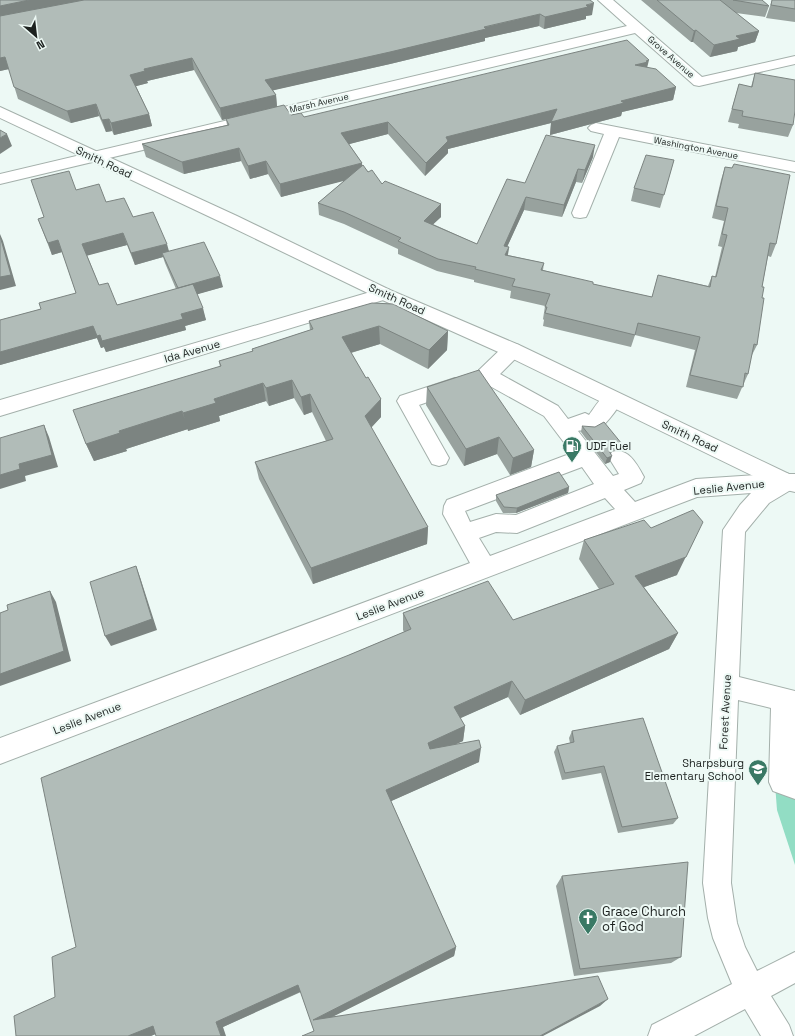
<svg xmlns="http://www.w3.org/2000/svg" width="795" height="1036" font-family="'Space Grotesk',sans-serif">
	<rect width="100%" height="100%" fill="#edf9f5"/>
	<path fill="#92ddc4" d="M 795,769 L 795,865 L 777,810 L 774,771 Z"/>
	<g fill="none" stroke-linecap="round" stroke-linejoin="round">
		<g stroke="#a4b0ab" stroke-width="2">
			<path id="minor" d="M 598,0 L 613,0 L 702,77 L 795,56 L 795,64 L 699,86 L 694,85 L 635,33 L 0,184 L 0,174 L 627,26 Z
				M 596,123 L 795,162 L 795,172 L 619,137 L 588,213 L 586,217 L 580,218 L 574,217 L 572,213 L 604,134 L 591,131 L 588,128 L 591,125 Z
				M 384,288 L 390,290 L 393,294 L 390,298 L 0,416 L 0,400 Z
				M 512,343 L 519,345 L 522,350 L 519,355 L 500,374 L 558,406 L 568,419 L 585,413 L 589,415 C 598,403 604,389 620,394 L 623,399 C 619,407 602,431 593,432 C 586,432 586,429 578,431 L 613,476 L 619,474 L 609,458 L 612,452 C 628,447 637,464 644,477 L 641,483 L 624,490 L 635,502 L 696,479 L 786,473 L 794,476 L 795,479 L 794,488 L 769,503 L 745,532 L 739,677 L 795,691 L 795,799 L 773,791 L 769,782 L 771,708 L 738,700 L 731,883 L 737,923 L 745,947 L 757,971 L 795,952 L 795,983 L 771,996 L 789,1025 L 793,1036 L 761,1036 L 745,1009 L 694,1036 L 648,1036 L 652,1025 L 732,984 L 713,938 L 708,918 L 703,883 L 723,530 L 740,505 L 751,493 L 697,497 L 0,764 L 0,738 L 470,563 L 443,514 L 444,506 L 447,500 L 572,453 L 544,416 L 479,380 L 476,375 L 479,370 L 505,345 ZM 582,467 L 594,484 L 516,515 L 496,514 L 470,522 L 465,511 ZM 605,498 L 615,509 L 490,556 L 479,538 L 496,532 L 517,533 Z
				M 455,378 L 462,380 L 465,385 L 462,390 L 419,405 L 449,458 L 446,464 L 439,466 L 432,464 L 397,401 L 400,396 Z"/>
		</g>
		<g stroke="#a4b0ab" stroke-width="2">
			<path id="major" d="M 0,107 L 237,216 L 390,290 L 519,345 L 789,474 L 795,474 L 795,492 L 778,488 L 505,355 L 378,298 L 225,224 L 0,118 Z"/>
		</g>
		<use href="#minor" fill="#fff" fill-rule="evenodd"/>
		<use href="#major" fill="#fff" fill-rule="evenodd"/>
	</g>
	<path fill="#98a29e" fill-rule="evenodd" d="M 0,0 L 592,15 L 586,16 L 586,19 L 544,29 L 539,26 L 485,38 L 485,41 L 390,64 L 273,90 L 276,95 L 277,107 L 291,115 L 304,117 L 647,67 L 676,87 L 673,100 L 622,112 L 621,116 L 550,135 L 551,123 L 448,149 L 448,153 L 425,176 L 388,134 L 349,144 L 362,163 L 362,166 L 382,184 L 441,217 L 433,224 L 477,244 L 525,183 L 593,157 L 582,183 L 576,182 L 562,217 L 524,210 L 507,247 L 509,247 L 508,255 L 544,263 L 543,270 L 593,284 L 652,297 L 658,275 L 708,286 L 712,276 L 715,277 L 722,247 L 718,246 L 724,221 L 712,218 L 721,180 L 725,167 L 732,168 L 734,164 L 776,244 L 771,257 L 768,256 L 762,287 L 757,345 L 751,357 L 748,374 L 737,399 L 686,387 L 695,350 L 635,335 L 631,347 L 543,326 L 544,320 L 543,319 L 545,306 L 510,298 L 511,291 L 474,282 L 474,280 L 437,271 L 398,254 L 398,249 L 344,224 L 319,215 L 318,203 L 345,180 L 281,197 L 268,174 L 250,179 L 241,161 L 184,174 L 146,157 L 142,144 L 227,125 L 226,119 L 222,120 L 194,70 L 147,81 L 148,83 L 136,86 L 149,114 L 152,126 L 114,135 L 112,131 L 106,132 L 99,116 L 71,123 L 18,99 L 9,69 L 0,71 Z
		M 641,0 L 762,0 L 769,6 L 765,17 L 736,13 L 759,31 L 755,42 L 738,47 L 737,51 L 710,57 L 693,42 L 691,42 Z
		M 772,0 L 795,0 L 795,22 L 766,18 Z
		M 755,73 L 793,125 L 788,137 L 738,128 L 739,124 L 728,122 L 739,84 L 751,87 Z
		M 674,160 L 660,208 L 631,201 L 634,188 Z
		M 76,190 L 106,202 L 133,217 L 169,251 L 223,287 L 197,294 L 206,320 L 185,326 L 186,330 L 106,352 L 104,347 L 101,348 L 97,338 L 0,365 L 0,320 L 41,309 L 76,293 L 62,252 L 52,255 L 38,219 L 44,217 ZM 127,245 L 135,265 L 163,257 L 165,263 L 176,289 L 117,305 L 99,285 L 87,255 Z
		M 309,321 L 448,331 L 447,350 L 428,369 L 380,344 L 351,353 L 366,378 L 381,399 L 381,417 L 371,428 L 428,527 L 427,544 L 313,584 L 259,479 L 255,462 L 326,441 L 312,412 L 304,415 L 294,398 L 269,406 L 266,401 L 219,416 L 220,421 L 188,431 L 188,429 L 126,449 L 127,451 L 94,461 L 86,444 L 220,367 L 219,361 L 252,352 L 252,349 L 310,330 Z
		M 427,387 L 534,450 L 531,467 L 510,475 L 497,454 L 464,466 L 426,405 Z
		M 582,426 L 622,444 L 620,450 L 611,451 L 610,462 L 605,464 L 581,432 Z
		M 569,487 L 568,493 L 516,513 L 503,513 L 496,501 L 496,495 Z
		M 584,540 L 677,575 L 644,587 L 678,633 L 669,649 L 520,715 L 508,697 L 460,718 L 465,726 L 463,741 L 456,744 L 479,762 L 391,801 L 456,947 L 454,956 L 334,1016 L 600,1006 L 314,1031 L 301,992 L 223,1027 L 155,1034 L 151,1036 L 16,1036 L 55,997 L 76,947 L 349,655 L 404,632 L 403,630 L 403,613 L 513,620 L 599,589 L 579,559 Z
		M 572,731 L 678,818 L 673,824 L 618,833 L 601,773 L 562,780 L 554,752 L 557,746 L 570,743 L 569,738 Z
		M 562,876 L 681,957 L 671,963 L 574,976 L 556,886 Z"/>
	<path fill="#7c8481" d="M 29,0 L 90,0 L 0,18 L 0,6 Z
		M 594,3 L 592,15 L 586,16 L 586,19 L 544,29 L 545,17 Z
		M 540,14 L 539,26 L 485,38 L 485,41 L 390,64 L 266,92 L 265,80 Z
		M 696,30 L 693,42 L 691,42 L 694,31 Z
		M 759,31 L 755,42 L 738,47 L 737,51 L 710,57 L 714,45 L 736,36 Z
		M 5,57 L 9,69 L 0,71 L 0,58 Z
		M 192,58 L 194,70 L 147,81 L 148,83 L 133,87 L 130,75 L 144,69 Z
		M 649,60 L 646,72 L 635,65 L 646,61 Z
		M 676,87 L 673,100 L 622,112 L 621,116 L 550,135 L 551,123 L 448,149 L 448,153 L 425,176 L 426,163 L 446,137 L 557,109 L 621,101 Z
		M 276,95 L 277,107 L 222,120 L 220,108 Z
		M 96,104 L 99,116 L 71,123 L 67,111 Z
		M 149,114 L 152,126 L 114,135 L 111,123 Z
		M 109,119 L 112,131 L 106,132 L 102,120 Z
		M 388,122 L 388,134 L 342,146 L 341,133 Z
		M 7,134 L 12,146 L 0,154 L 0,138 Z
		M 595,145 L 593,157 L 582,183 L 585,170 Z
		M 239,148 L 241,161 L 184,174 L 182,162 Z
		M 266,161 L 268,174 L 250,179 L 248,166 Z
		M 362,163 L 363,176 L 281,197 L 280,184 Z
		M 578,169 L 576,182 L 562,217 L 564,205 Z
		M 526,197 L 524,210 L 502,258 L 504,246 Z
		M 441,204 L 441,217 L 424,233 L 424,221 Z
		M 123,233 L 127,245 L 86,256 L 82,244 Z
		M 0,234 L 3,241 L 16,286 L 0,290 Z
		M 58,240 L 62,252 L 52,255 L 48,243 Z
		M 167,244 L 170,255 L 162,253 L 163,257 L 135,265 L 131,253 Z
		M 509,247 L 507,259 L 505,255 Z
		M 220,276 L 223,287 L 181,299 L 178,288 Z
		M 203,308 L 206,320 L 185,326 L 186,330 L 106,352 L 104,347 L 101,348 L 97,338 L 0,365 L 0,352 L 93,326 L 181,314 Z
		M 379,326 L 380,344 L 343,355 L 342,337 Z
		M 448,331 L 447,350 L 428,369 L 429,350 Z
		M 292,380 L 294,398 L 269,406 L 266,388 Z
		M 263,383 L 266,401 L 219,416 L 220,421 L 188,431 L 183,413 L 214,399 Z
		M 310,394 L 312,412 L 304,415 L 301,397 Z
		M 381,399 L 381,417 L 365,434 L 365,416 Z
		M 182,411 L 188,429 L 126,449 L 127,451 L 94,461 L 86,444 L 119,431 Z
		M 44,425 L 49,437 L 58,467 L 25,476 L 26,481 L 0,489 L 0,475 L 19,464 Z
		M 499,437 L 497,454 L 464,466 L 466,449 Z
		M 534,450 L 531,467 L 510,475 L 513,458 Z
		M 612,456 L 610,462 L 605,464 L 607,458 Z
		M 569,487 L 568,493 L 516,513 L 517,508 Z
		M 428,527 L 427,544 L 313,584 L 311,568 Z
		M 694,540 L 677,575 L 628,593 L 635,576 Z
		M 136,566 L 140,577 L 157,630 L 111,646 L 105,636 Z
		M 50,591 L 56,602 L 71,661 L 0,686 L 0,674 Z
		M 678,633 L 669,649 L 520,715 L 525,700 Z
		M 512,681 L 508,697 L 452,722 L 454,707 Z
		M 465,726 L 463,741 L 427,757 L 428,743 Z
		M 481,748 L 479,762 L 387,803 L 386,790 Z
		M 456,947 L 454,956 L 316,1025 L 313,1020 Z
		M 298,985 L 302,991 L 223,1027 L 226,1036 L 221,1036 L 216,1022 Z
		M 608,999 L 600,1006 L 543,1036 L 540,1036 Z
		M 153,1026 L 163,1031 L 151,1036 L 128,1036 Z"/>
	<path fill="#b1bcb8" stroke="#7c8481" d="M 0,0 L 29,0 L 0,6 Z
		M 84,0 L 590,0 L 594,3 L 586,5 L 588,7 L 545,17 L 540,14 L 484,27 L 486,29 L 390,52 L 265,80 L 276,95 L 220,108 L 192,58 L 144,69 L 145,71 L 130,75 L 149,114 L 111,123 L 109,119 L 102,120 L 96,104 L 67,111 L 14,87 L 5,57 L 0,58 L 0,16 Z
		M 657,0 L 720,0 L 759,31 L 736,36 L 740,39 L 714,45 L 696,30 L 694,31 Z
		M 733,0 L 762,0 L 769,6 Z
		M 772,0 L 795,0 L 795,9 L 771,5 Z
		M 627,40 L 649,60 L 646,61 L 648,62 L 635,65 L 656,69 L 676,87 L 621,101 L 624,103 L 551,122 L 557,109 L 446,137 L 448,141 L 426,163 L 388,122 L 341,133 L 362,163 L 280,184 L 266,161 L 248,166 L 239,148 L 182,162 L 142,144 L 229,125 L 226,119 L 284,105 L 291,115 L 301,113 L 304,117 Z
		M 755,73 L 795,80 L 795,111 L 793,125 L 742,116 L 743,111 L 732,109 L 739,84 L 752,87 Z
		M 0,130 L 7,134 L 0,138 Z
		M 546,135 L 595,145 L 585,170 L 578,169 L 564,205 L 526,197 L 504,246 L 509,247 L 505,255 L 544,263 L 541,270 L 593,282 L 593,284 L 652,297 L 658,275 L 710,287 L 712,276 L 716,277 L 727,235 L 722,234 L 728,208 L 716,206 L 725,167 L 732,168 L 734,164 L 790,175 L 776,244 L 770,243 L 762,287 L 764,287 L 762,298 L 764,298 L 757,345 L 754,344 L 748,374 L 745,373 L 743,387 L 690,375 L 700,337 L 638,323 L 635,335 L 545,313 L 547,307 L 545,307 L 550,294 L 512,286 L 515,279 L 475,269 L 476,267 L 438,259 L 398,241 L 401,238 L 344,212 L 318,203 L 363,165 L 368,172 L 372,170 L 382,184 L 385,181 L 441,204 L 424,221 L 477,244 L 507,179 L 525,183 Z
		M 646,155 L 674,160 L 664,195 L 634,188 Z
		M 69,171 L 76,190 L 99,184 L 106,202 L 124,198 L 133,217 L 153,212 L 167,244 L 131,253 L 123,233 L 82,244 L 99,285 L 108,283 L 117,305 L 193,284 L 203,308 L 181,314 L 183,319 L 102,341 L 100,335 L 97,336 L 93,326 L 0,352 L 0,320 L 41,309 L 39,303 L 76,293 L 58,240 L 48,243 L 38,219 L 44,217 L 31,180 Z
		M 0,236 L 11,275 L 0,277 Z
		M 204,242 L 220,276 L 178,288 L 162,253 Z
		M 372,303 L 393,304 L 448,331 L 429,350 L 379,326 L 342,337 L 366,378 L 368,377 L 381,399 L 365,416 L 428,527 L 311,568 L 255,462 L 333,439 L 310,394 L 301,397 L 292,380 L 266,388 L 263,383 L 214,399 L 216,403 L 183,413 L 182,411 L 119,431 L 120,433 L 86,444 L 73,410 L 221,366 L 219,361 L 253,351 L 252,349 L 313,329 L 309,321 Z
		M 479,370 L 534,450 L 513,458 L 499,437 L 466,449 L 427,387 Z
		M 604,422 L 622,444 L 612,445 L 609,451 L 612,456 L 607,458 L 582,426 L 595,427 Z
		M 44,425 L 52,455 L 19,464 L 20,469 L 0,475 L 0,438 Z
		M 559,472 L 569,487 L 517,508 L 504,507 L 496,495 Z
		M 693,510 L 703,522 L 686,557 L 635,576 L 678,633 L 525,700 L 512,681 L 454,707 L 465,726 L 428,743 L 430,749 L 479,740 L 481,748 L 386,790 L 456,947 L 313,1020 L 598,976 L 608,999 L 540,1036 L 302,1036 L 314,1031 L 298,985 L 216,1022 L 221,1036 L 156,1036 L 153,1026 L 128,1036 L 16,1036 L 14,1016 L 55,997 L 52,957 L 76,947 L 41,778 L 349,655 L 411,629 L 403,613 L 488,581 L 513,620 L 614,584 L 584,540 L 644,520 L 651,528 Z
		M 136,566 L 152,619 L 105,636 L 90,582 Z
		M 50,591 L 64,651 L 0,674 L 0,613 L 8,610 L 7,605 Z
		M 643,718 L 678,818 L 622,827 L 604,766 L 565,773 L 557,746 L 574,742 L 572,731 Z
		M 688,862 L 681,957 L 580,969 L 562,876 Z"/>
	<defs>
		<g id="fuel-pin" transform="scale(1)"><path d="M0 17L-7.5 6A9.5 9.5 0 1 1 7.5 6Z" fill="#3a7965" stroke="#edf9f5"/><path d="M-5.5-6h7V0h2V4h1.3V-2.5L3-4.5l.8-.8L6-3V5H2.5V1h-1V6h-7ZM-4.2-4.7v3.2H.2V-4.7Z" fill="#fff"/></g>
		<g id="school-pin" transform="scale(1)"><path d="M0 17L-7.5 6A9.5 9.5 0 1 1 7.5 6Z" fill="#3a7965" stroke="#edf9f5"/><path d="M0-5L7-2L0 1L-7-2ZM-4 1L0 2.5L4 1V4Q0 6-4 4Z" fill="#fff"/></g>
		<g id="church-pin" transform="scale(1)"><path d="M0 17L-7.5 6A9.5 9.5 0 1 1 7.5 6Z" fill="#3a7965" stroke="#edf9f5"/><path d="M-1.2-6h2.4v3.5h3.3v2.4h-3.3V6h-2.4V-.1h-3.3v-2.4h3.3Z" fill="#fff"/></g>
	</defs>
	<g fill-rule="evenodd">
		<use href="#fuel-pin" x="572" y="446"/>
		<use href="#school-pin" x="758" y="769"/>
		<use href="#church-pin" x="588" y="918"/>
	</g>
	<g text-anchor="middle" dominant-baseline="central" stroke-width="4" stroke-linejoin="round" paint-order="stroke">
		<g font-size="9" fill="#1c211f" stroke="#edf9f5">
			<text transform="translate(671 57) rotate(41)">Grove Avenue</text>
			<text transform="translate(319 103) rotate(-13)">Marsh Avenue</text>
			<text transform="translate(696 148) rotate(11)">Washington Avenue</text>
		</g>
		<g font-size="11" fill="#1c211f" stroke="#edf9f5">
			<text transform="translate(104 162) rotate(25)">Smith Road</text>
			<text transform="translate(397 299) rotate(24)">Smith Road</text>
			<text transform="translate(192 351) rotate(-16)">Ida Avenue</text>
			<text transform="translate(690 436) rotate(25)">Smith Road</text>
			<text transform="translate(729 487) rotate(-6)">Leslie Avenue</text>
			<text transform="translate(390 604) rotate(-21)">Leslie Avenue</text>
			<text transform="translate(725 712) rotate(-87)">Forest Avenue</text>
			<text transform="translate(87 718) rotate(-21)">Leslie Avenue</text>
		</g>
		<g font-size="11" fill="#1c211f" stroke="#edf9f5" text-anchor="start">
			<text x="586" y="446">UDF Fuel</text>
			<text x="744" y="763" text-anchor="end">Sharpsburg<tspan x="744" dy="13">Elementary School</tspan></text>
		</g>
		<g font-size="13" fill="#1c211f" stroke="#edf9f5" text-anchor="start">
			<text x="602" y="911">Grace Church<tspan x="602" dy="15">of God</tspan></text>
		</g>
	</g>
	<g transform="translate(36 36) rotate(152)" stroke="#edf9f5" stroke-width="3" paint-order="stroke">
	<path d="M0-3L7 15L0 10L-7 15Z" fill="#1c211f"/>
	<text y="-6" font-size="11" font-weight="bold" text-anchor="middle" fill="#1c211f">N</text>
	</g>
</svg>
